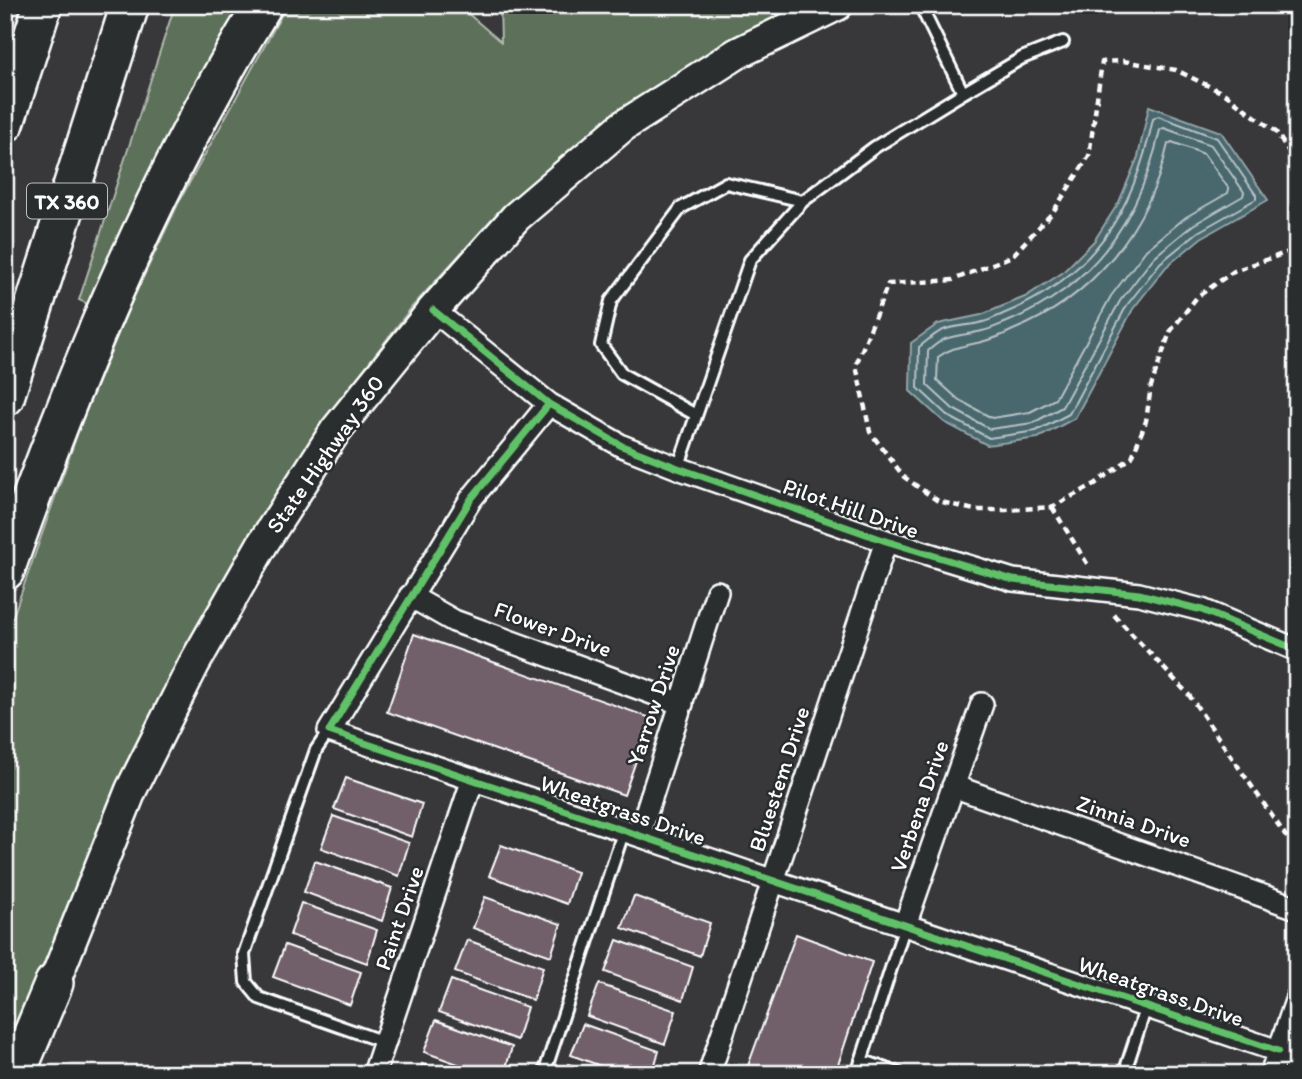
<svg xmlns="http://www.w3.org/2000/svg" width="1302" height="1079" font-family="Itim,sans-serif">
	<rect width="100%" height="100%" fill="#38373a"/>
	<filter id="ink" filterUnits="userSpaceOnUse"><feTurbulence type="fractalNoise" baseFrequency=".0143" numOctaves="2"/><feDisplacementMap in="SourceGraphic" scale="14" xChannelSelector="R" yChannelSelector="G"/><feConvolveMatrix kernelMatrix="1 2 1 2 8 2 1 2 1" color-interpolation-filters="sRGB"/></filter>
	<g filter="url(#ink)">
		<path fill="#5d705a" stroke="#aeb8ac" stroke-width="2" d="M 175,5 L 250,5 L 92,306 L 79,300 Z
			M 287,5 L 458,5 L 501,42 L 500,5 L 804,5 L 672,77 L 585,137 L 492,219 L 412,307 L 323,422 L 267,508 L 179,660 L 110,802 L 5,1066 L 5,639 L 83,418 L 131,303 L 180,200 Z"/>
		<path fill="#4a676d" stroke="#92a4a7" stroke-width="2" d="M 1149,106 L 1221,132 L 1268,200 L 1201,238 L 1166,267 L 1133,309 L 1075,418 L 1038,438 L 987,445 L 944,422 L 910,391 L 911,343 L 938,324 L 981,315 L 1025,297 L 1062,273 L 1094,241 L 1119,202 L 1138,157 Z"/>
		<g fill="none" stroke-linecap="round" stroke-linejoin="round">
			<path stroke="#b7c2c5" stroke-width="2" d="M 1158,116 L 1217,138 L 1256,195 L 1256,199 L 1198,232 L 1160,263 L 1127,305 L 1069,414 L 1036,431 L 989,438 L 948,416 L 918,388 L 919,347 C 926,342 933,335 941,331 C 954,325 970,326 983,322 C 990,320 996,317 1003,314 C 1093,277 1134,211 1153,119 Z
				M 1164,128 L 1211,145 L 1244,192 L 1243,196 L 1193,225 L 1154,257 L 1120,301 L 1062,407 L 1033,423 L 990,429 L 953,409 L 927,385 L 928,351 C 933,347 939,341 945,339 C 957,335 970,334 982,331 C 991,329 999,325 1007,322 C 1093,287 1140,219 1160,130 Z
				M 1172,142 L 1204,154 L 1229,189 L 1228,193 L 1186,217 L 1146,250 L 1111,296 L 1055,399 L 1030,412 L 992,418 L 959,400 L 937,380 L 938,357 C 953,345 971,346 988,340 C 997,338 1005,334 1013,330 C 1093,298 1149,228 1168,144 Z"/>
		</g>
		<path fill="#71606a" stroke="#fff" stroke-width="2" d="M 414,634 L 651,718 L 624,795 L 387,712 Z
			M 346,778 L 422,804 L 412,837 L 334,809 Z
			M 333,816 L 409,843 L 399,876 L 321,848 Z
			M 501,845 L 577,872 L 567,904 L 489,876 Z
			M 315,861 L 392,888 L 382,921 L 304,892 Z
			M 634,896 L 710,923 L 700,956 L 622,928 Z
			M 485,897 L 561,924 L 551,956 L 473,928 Z
			M 301,903 L 377,930 L 367,963 L 290,935 Z
			M 796,934 L 872,962 L 835,1074 L 745,1074 Z
			M 467,940 L 543,967 L 533,1000 L 455,972 Z
			M 617,940 L 693,967 L 683,1000 L 605,972 Z
			M 285,945 L 361,972 L 350,1005 L 273,977 Z
			M 451,980 L 527,1007 L 517,1040 L 439,1012 Z
			M 599,984 L 676,1011 L 665,1044 L 587,1016 Z
			M 436,1020 L 512,1047 L 504,1074 L 486,1074 L 424,1052 Z
			M 583,1024 L 659,1051 L 652,1074 L 622,1074 L 571,1055 Z
			M 422,1064 L 449,1074 L 419,1074 Z
			M 568,1064 L 597,1074 L 565,1074 Z"/>
		<g fill="none" stroke-linecap="round" stroke-linejoin="round">
			<g stroke="#fff" stroke-width="16">
				<path id="service" d="M 963,93 L 1022,58 L 1063,42
					M 696,415 L 622,374 L 601,345 L 611,301 L 681,208 L 726,183 L 803,201
					M 678,468 L 750,260 L 803,201 L 875,147 L 963,93 L 920,5
					M 329,731 L 316,750 L 244,954 L 246,982 L 259,998 L 384,1042
					M 861,1060 L 900,1074
					M 544,1074 L 624,830
					M 857,1074 L 905,925
					M 1124,1074 L 1146,1007"/>
			</g>
			<g stroke="#fff" stroke-width="26">
				<path id="minor" d="M 433,310 L 549,404 L 622,446 L 678,468 L 886,541 L 1013,580 L 1139,594 L 1202,610 L 1297,650
					M 549,404 L 471,499 L 329,731 L 1278,1051
					M 410,596 L 454,621 L 682,704
					M 953,786 L 1297,908
					M 639,835 L 717,592
					M 905,925 L 982,704
					M 374,1074 L 473,779
					M 709,1074 L 886,541
					M 1271,1074 L 1297,998"/>
			</g>
			<g stroke="#fff" stroke-width="35">
				<path id="secondary" d="M 49,1003 L 54,983 L 131,790 L 194,664 L 263,543 L 336,430 L 433,310 L 516,217 L 623,126 L 738,53 L 837,5"/>
			</g>
			<g stroke="#fff" stroke-width="42">
				<path id="motorway" d="M 5,123 L 43,5
					M 5,397 L 130,5
					M 5,571 C 74,375 154,182 263,5
					M 16,1074 L 54,983"/>
			</g>
			<path stroke="#fff" stroke-width="4.5" stroke-dasharray="7 5" stroke-linecap="butt" d="M 1297,164 L 1276,132 L 1225,94 L 1176,70 L 1123,61 L 1102,62 L 1089,156 L 1053,212 L 1012,256 L 953,280 L 888,284 L 856,365 L 870,432 L 904,477 L 938,501 L 974,510 L 1006,510 L 1052,507 L 1095,484 L 1132,457 L 1146,421 L 1151,386 L 1170,332 L 1197,297 L 1234,271 L 1297,249
				M 1052,507 L 1088,565
				M 1114,615 L 1189,695 L 1297,852"/>
			<use href="#service" stroke="#2a2d2e" stroke-width="10"/>
			<use href="#minor" stroke="#2a2d2e" stroke-width="21"/>
			<use href="#secondary" stroke="#2a2d2e" stroke-width="30"/>
			<use href="#motorway" stroke="#2a2d2e" stroke-width="37"/>
			<g stroke="#2a2d2e" stroke-width="11">
				<path id="cycleway" d="M 433,310 L 549,404 L 622,446 L 678,468 L 886,541 L 1013,580 L 1139,594 L 1202,610 L 1297,650
					M 549,404 L 471,499 L 329,731 L 1278,1051"/>
			</g>
			<use href="#cycleway" stroke="#61c268" stroke-width="7"/>
		</g>
	</g>
	<g text-anchor="middle" dominant-baseline="central" stroke-width="5" stroke-linejoin="round" paint-order="stroke">
		<rect fill="#2a2d2e" stroke="#bfc0c0" stroke-width="2" x="27" y="183.5" width="80" height="35" rx="5"/>
		<g font-size="21" font-weight="bold" fill="#fff">
			<text x="67" y="201">TX 360</text>
		</g>
		<g font-size="23" fill="#fff" stroke="#2a2d2e">
			<text transform="translate(325 454) rotate(-55)">State Highway 360</text>
			<text transform="translate(851 508) rotate(19)">Pilot Hill Drive</text>
			<text transform="translate(553 629) rotate(20)">Flower Drive</text>
			<text transform="translate(653 705) rotate(-72)">Yarrow Drive</text>
			<text transform="translate(779 779) rotate(-72)">Bluestem Drive</text>
			<text transform="translate(919 806) rotate(-71)">Verbena Drive</text>
			<text transform="translate(623 810) rotate(19)">Wheatgrass Drive</text>
			<text transform="translate(1134 821) rotate(19)">Zinnia Drive</text>
			<text transform="translate(399 918) rotate(-71)">Paint Drive</text>
			<text transform="translate(1161 991) rotate(19)">Wheatgrass Drive</text>
		</g>
	</g>
	<rect width="1302" height="1079" fill="none" stroke="#2a2d2e" stroke-width="28"/>
	<rect x="14" y="14" width="1274" height="1051" fill="none" stroke="#fff" stroke-width="2.5" filter="url(#ink)"/>
</svg>
